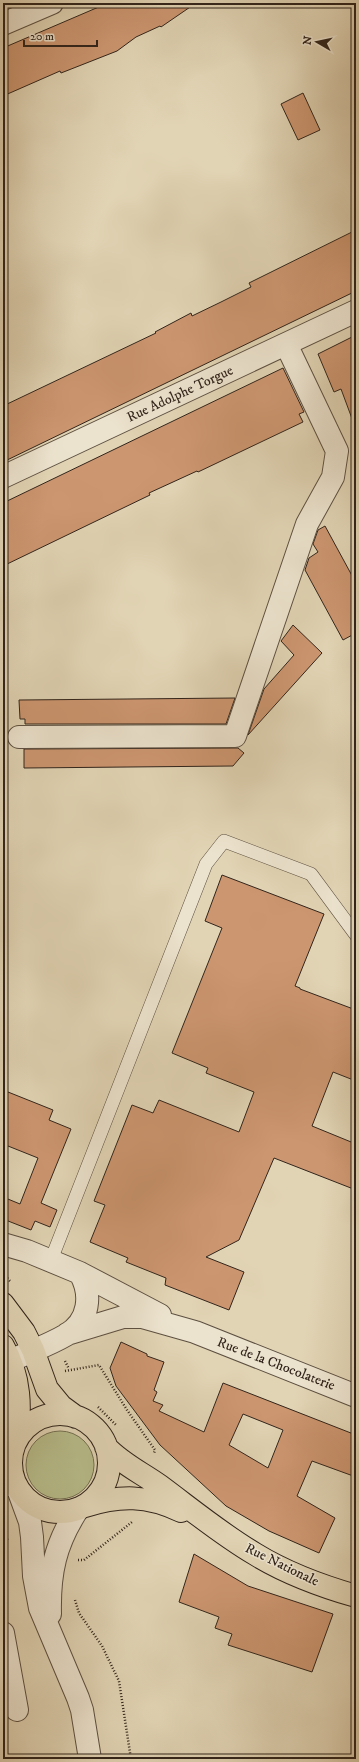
<svg xmlns="http://www.w3.org/2000/svg" width="359" height="1762" font-family="'IM FELL DW Pica',serif">
	<rect width="100%" height="100%" fill="#e1d4b4"/>
	<filter id="stains"><feTurbulence type="fractalNoise" baseFrequency=".005" numOctaves="4"/><feColorMatrix values="0 0 0 0 .2 0 0 0 0 .09 0 0 0 0 .02 0 0 0 .5 -.17"/></filter>
	<radialGradient id="worn" r=".72"><stop offset=".6" stop-color="#630" stop-opacity="0"/><stop offset="1" stop-color="#630" stop-opacity=".3"/></radialGradient>
	<path fill="#b7bc8a" stroke="#747052" d="M26 1465a34 34 0 1 1 68 0a34 34 0 1 1-68 0Z"/>
	<path fill="#cc9670" stroke="#31241b" fill-rule="evenodd" d="M 108,3 L 196,3 L 161,27 L 160,26 L 136,37 L 117,51 L 61,73 L 60,71 L 3,96 L 3,48 Z
		M 303,93 L 320,130 L 298,140 L 281,104 Z
		M 356,230 L 356,291 L 3,462 L 3,406 L 156,333 L 155,332 L 191,313 L 192,316 L 221,302 L 251,287 L 249,283 Z
		M 356,335 L 356,424 L 354,424 L 341,389 L 334,392 L 318,354 Z
		M 283,368 L 304,412 L 299,414 L 303,422 L 198,472 L 197,471 L 149,493 L 150,495 L 3,566 L 3,503 Z
		M 325,526 L 356,583 L 356,633 L 343,640 L 305,570 L 309,558 L 318,552 L 313,544 L 318,530 Z
		M 293,625 L 322,653 L 248,735 L 264,689 L 294,655 L 281,641 Z
		M 235,698 L 226,724 L 25,724 L 25,719 L 20,719 L 19,700 Z
		M 235,748 L 238,748 L 244,753 L 233,766 L 24,768 L 24,749 Z
		M 222,875 L 324,914 L 295,986 L 300,988 L 300,989 L 356,1010 L 356,1081 L 333,1072 L 312,1126 L 356,1144 L 356,1190 L 274,1158 L 239,1240 L 206,1257 L 244,1272 L 229,1310 L 165,1285 L 166,1278 L 126,1262 L 128,1258 L 90,1242 L 105,1205 L 94,1201 L 132,1105 L 153,1113 L 159,1100 L 239,1132 L 254,1092 L 206,1073 L 208,1068 L 172,1053 L 222,928 L 205,921 Z
		M 3,1090 L 53,1110 L 49,1120 L 71,1129 L 41,1203 L 57,1210 L 50,1227 L 35,1221 L 31,1230 L 3,1219 L 3,1197 L 20,1204 L 38,1158 L 3,1144 Z
		M 121,1342 L 147,1354 L 147,1356 L 164,1362 L 154,1390 L 157,1392 L 153,1401 L 163,1405 L 159,1411 L 204,1432 L 223,1383 L 356,1435 L 356,1477 L 312,1461 L 297,1496 L 335,1518 L 319,1553 L 269,1531 L 226,1506 L 160,1445 L 116,1386 L 110,1368 ZM 243,1414 L 283,1430 L 268,1468 L 229,1445 Z
		M 194,1554 L 248,1586 L 333,1614 L 312,1672 L 228,1645 L 232,1634 L 215,1628 L 219,1617 L 179,1602 Z"/>
	<g fill="none" stroke-linecap="round" stroke-linejoin="round">
		<g stroke="#5d5041" stroke-width="14">
			<path id="service" d="M 51,1260 L 206,864 L 224,841 L 311,874 L 356,935"/>
		</g>
		<g stroke="#5d5041" stroke-width="24">
			<path id="minor" d="M 3,24 L 52,3
				M 3,477 L 356,311
				M 19,737 L 235,736 L 307,524 L 333,477 L 337,451 L 286,344
				M 3,1244 L 27,1251 L 80,1273 L 160,1315
				M 67,1334 L 123,1317 L 142,1317 L 195,1332 L 356,1396
				M 10,1361 C 29,1352 49,1345 66,1335 C 90,1321 92,1294 80,1273
				M 3,1456 L 11,1453
				M 3,1485 L 15,1485
				M 3,1633 L 17,1710"/>
		</g>
		<g stroke="#5d5041" stroke-width="24">
			<path id="tertiary" d="M 19,1492 L 30,1522 L 32,1537 L 34,1576 L 40,1608 L 78,1698 L 82,1710 L 90,1759
				M 50,1614 C 49,1573 55,1544 78,1509"/>
		</g>
		<g stroke="#31241b" stroke-width="24">
			<path id="primary" d="M 3,1304 L 24,1332 L 33,1350 L 47,1389 L 61,1406 L 76,1417
				M 3,1346 C 20,1375 22,1410 15,1442
				M11 1463a49 49 0 1 1 98 0a49 49 0 1 1-98 0Z
				M 106,1447 C 122,1464 142,1473 160,1486 C 191,1509 221,1534 255,1554 C 286,1573 321,1586 356,1596
				M 85,1506 C 120,1495 147,1495 181,1511"/>
		</g>
		<path stroke="#31241b" stroke-width="2.5" stroke-dasharray="1 2" stroke-linecap="butt" d="M 3,1274 L 10,1281
			M 65,1361 L 69,1369
			M 65,1371 L 99,1365 L 127,1410 L 155,1450 L 154,1453
			M 98,1407 L 117,1426
			M 3,1531 L 8,1541
			M 78,1560 L 84,1560 L 132,1522
			M 75,1600 L 79,1613 L 102,1646 L 119,1681 L 131,1759"/>
		<use href="#service" stroke="#ece3ce" stroke-width="13"/>
		<use href="#minor" stroke="#ece3ce" stroke-width="22"/>
		<use href="#tertiary" stroke="#ece3ce" stroke-width="22"/>
		<use href="#primary" stroke="#e1d4b4" stroke-width="22"/>
	</g>
	<g text-anchor="middle" dominant-baseline="central" stroke-width="3" stroke-linejoin="round" paint-order="stroke">
		<g font-size="14" fill="#31241b" stroke="#ece3ce">
			<text transform="translate(180 394) rotate(-25)">Rue Adolphe Torgue</text>
			<text transform="translate(276 1364) rotate(21)">Rue de la Chocolaterie</text>
			<text transform="translate(282 1565) rotate(26)">Rue Nationale</text>
		</g>
	</g>
	<rect width="359" height="1762" fill="none" stroke="#e1d4b4" stroke-width="16"/>
	<rect x="4" y="4" width="351" height="1754" fill="none" stroke="#31241b" stroke-width="2"/>
	<rect x="8" y="8" width="343" height="1746" fill="none" stroke="#31241b"/>
	<g transform="translate(317 42) rotate(279)" stroke="#ece3ce" stroke-width="3" paint-order="stroke">
	<path d="M0-3L7 15L0 10L-7 15Z" fill="#31241b"/>
	<text y="-6" font-size="11" font-weight="bold" text-anchor="middle" fill="#31241b">N</text>
	</g>
	<path d="M24 40v6h73v-6" fill="none" stroke="#31241b" stroke-width="2"/>
	<text x="30" y="40" font-size="12" fill="#31241b" stroke="#ece3ce" stroke-width="3" paint-order="stroke">20 m</text>
	<rect width="100%" height="100%" filter="url(#stains)"/>
	<rect width="100%" height="100%" fill="url(#worn)"/>
</svg>
